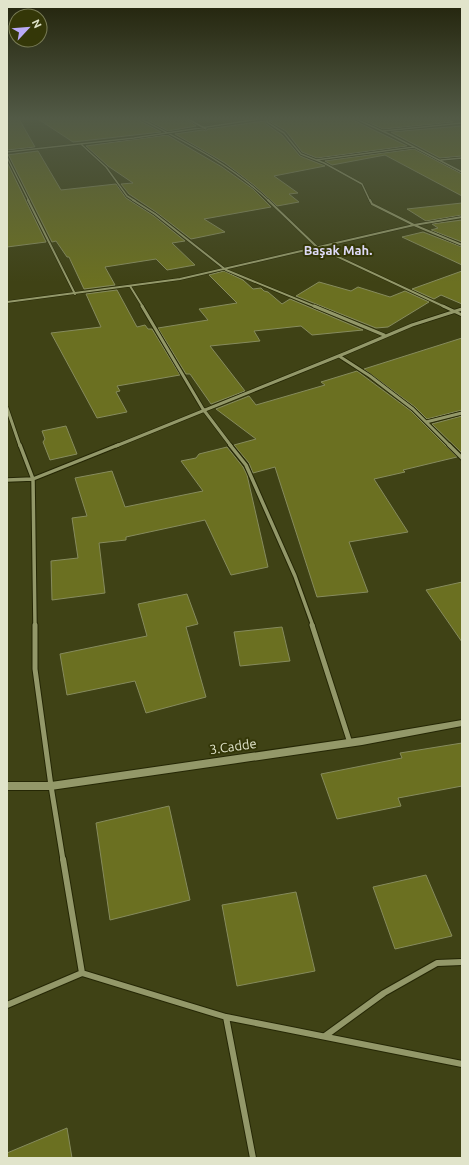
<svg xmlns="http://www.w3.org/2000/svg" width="469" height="1165" font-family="Ubuntu,sans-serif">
	<rect width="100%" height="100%" fill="#3f4215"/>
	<path fill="#6b7021" stroke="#868b5d" d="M 7,119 L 19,119 L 35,147 L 7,150 Z
		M 38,119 L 139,119 L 140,121 L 161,132 L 73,142 Z
		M 146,119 L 186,119 L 196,126 L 168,131 Z
		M 280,119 L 354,119 L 355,121 L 407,146 L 317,158 L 302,152 L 286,131 L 269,121 Z
		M 361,119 L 446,119 L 453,122 L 383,129 Z
		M 265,121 L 266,124 L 282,135 L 300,156 L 325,166 L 274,176 L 298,193 L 289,194 L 299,202 L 277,206 L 255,186 L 225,163 L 175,134 L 203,130 L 206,131 L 208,129 Z
		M 462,126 L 462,156 L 440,158 L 391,132 Z
		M 167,135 L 222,167 L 253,189 L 271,207 L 204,219 L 225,232 L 191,239 L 156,212 L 129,194 L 121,184 L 133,183 L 108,166 L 86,146 Z
		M 414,149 L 462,174 L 462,196 L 385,155 L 332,165 L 325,161 Z
		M 38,151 L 61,190 L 116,184 L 126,198 L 154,216 L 185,241 L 172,243 L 195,265 L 167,270 L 156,259 L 105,267 L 115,285 L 84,289 L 69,257 L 67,257 L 56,241 L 52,242 L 9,156 L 7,155 Z
		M 7,162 L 26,201 L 46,242 L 7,247 Z
		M 462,203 L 462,215 L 426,221 L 407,209 Z
		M 462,220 L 462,242 L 431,230 L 438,228 L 432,224 Z
		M 423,232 L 462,247 L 462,265 L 402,237 Z
		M 224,271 L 243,280 L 253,289 L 261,288 L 264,291 L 268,292 L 282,304 L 290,299 L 363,330 L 312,335 L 301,326 L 254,331 L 260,341 L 210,346 L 245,391 L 211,404 L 190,374 L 186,374 L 158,328 L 208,320 L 199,309 L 237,303 L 209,275 Z
		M 462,271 L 462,304 L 441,295 L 434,299 L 412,289 Z
		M 319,282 L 351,291 L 358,287 L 390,297 L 405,291 L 429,302 L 388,327 L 376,328 L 296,296 Z
		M 117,290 L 137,327 L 145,325 L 148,329 L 152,329 L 180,375 L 117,386 L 120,391 L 116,392 L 127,412 L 97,418 L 51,333 L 101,327 L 86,294 Z
		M 462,338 L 462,410 L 427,419 L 415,407 L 364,369 Z
		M 357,371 L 411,411 L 457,457 L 403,470 L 405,472 L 374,479 L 408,532 L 349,542 L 368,592 L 317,597 L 275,467 L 253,473 L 249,463 L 234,445 L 256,439 L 216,409 L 249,396 L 256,405 L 325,385 L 321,382 Z
		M 462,416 L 462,453 L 432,424 Z
		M 66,426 L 77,454 L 50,460 L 43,442 L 45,439 L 42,431 Z
		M 227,447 L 243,467 L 247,475 L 268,567 L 231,575 L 205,520 L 126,537 L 126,540 L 99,543 L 105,593 L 52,600 L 51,561 L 78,558 L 72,518 L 87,516 L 75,478 L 112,471 L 125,507 L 203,491 L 181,461 L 196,458 L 199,454 Z
		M 462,582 L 462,642 L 426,590 Z
		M 187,594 L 198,624 L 186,627 L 206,697 L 146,713 L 135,681 L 67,695 L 60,654 L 147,636 L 138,604 Z
		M 282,627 L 290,661 L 240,666 L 234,632 Z
		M 462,743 L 462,786 L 398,798 L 401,806 L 337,819 L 321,774 L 402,758 L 400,753 Z
		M 169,806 L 190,900 L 110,920 L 96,823 Z
		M 426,875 L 452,936 L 395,949 L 373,887 Z
		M 296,892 L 315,971 L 237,986 L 222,905 Z
		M 67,1128 L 72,1158 L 7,1158 L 7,1153 Z"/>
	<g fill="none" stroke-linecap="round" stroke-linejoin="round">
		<g stroke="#252705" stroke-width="2.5">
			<path id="minor-far5" d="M 141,119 C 189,144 229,163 269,201
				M 188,119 L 206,129
				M 267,119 L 267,122 L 284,133 L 301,154 L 324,163 L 362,184 L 370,201
				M 356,119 L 391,135 L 462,172
				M 383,131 L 462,123
				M 82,145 L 106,167 L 127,196 L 135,201
				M 7,152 L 134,138 L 259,119
				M 7,157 L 29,201
				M 316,160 L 414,147
				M 441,160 L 462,158"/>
		</g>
		<g stroke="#252705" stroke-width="3">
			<path id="minor-far4" d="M 28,200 L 75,294
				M 133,200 L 155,214 L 226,270 L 316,307
				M 268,200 L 317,247 L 445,307
				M 370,200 L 372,204 L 414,225 L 462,245
				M 130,286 L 143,307
				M 7,302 L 180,279 L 414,225 L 462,217"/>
		</g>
		<g stroke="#252705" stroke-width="4.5">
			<path id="minor-far3" d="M 142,306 L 203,409 L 231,446
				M 314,306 L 384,335
				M 443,306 L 462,315
				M 339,356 L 370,376 L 413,409 L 450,446
				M 7,408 L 20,446
				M 426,422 L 462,413
				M 116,446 L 346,353 L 412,325 L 462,309"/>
		</g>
		<g stroke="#252705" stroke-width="5.5">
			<path id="minor-far2" d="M 20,445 L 33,479 L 35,626
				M 230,445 L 246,465 L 295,576 L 313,626
				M 449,445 L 462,458
				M 7,480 L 33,479 L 118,445"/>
		</g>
		<g stroke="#252705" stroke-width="7">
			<path id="minor-far1" d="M 35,625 L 35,669 L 51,786 L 63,860
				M 312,625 L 350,743"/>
		</g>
		<g stroke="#252705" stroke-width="8">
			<path id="minor" d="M 63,859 L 82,973
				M 7,1005 L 82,973 L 226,1017 L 462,1064
				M 226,1017 L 253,1158
				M 325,1036 L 384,993 L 437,963 L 462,962"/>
		</g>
		<g stroke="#252705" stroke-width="2">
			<path id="tertiary" d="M 462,720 L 462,726 L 362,745 L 51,790 L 7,790 L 7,782 L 51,782 L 362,737 Z"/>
		</g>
		<use href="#minor-far5" stroke="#939869" stroke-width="1.5"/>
		<use href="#minor-far4" stroke="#939869" stroke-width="2"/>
		<use href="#minor-far3" stroke="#939869" stroke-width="3"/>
		<use href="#minor-far2" stroke="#939869" stroke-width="3.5"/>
		<use href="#minor-far1" stroke="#939869" stroke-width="5"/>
		<use href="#minor" stroke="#939869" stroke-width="6"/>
		<use href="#tertiary" fill="#939869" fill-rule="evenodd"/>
	</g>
	<linearGradient id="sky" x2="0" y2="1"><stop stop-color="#23240c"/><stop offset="0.42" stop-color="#525a46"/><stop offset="1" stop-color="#525a46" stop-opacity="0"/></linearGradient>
	<rect width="469" height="282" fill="url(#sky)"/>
	<g text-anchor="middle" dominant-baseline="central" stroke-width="4" stroke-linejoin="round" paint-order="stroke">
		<g font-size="13" font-weight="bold" fill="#dedaf7" stroke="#343708">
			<text x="338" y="250">Başak Mah.</text>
		</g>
		<g font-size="13" fill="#e1e4cb" stroke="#343708">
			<text transform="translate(233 746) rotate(-8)">3.Cadde</text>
		</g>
	</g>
	<rect width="469" height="1165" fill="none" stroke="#e1e4cb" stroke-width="16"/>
	<g transform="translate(28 28) rotate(64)"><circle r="19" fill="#343708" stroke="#797c56"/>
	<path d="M0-3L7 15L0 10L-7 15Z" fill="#baaaf7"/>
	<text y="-6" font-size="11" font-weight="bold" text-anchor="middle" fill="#e1e4cb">N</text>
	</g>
</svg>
